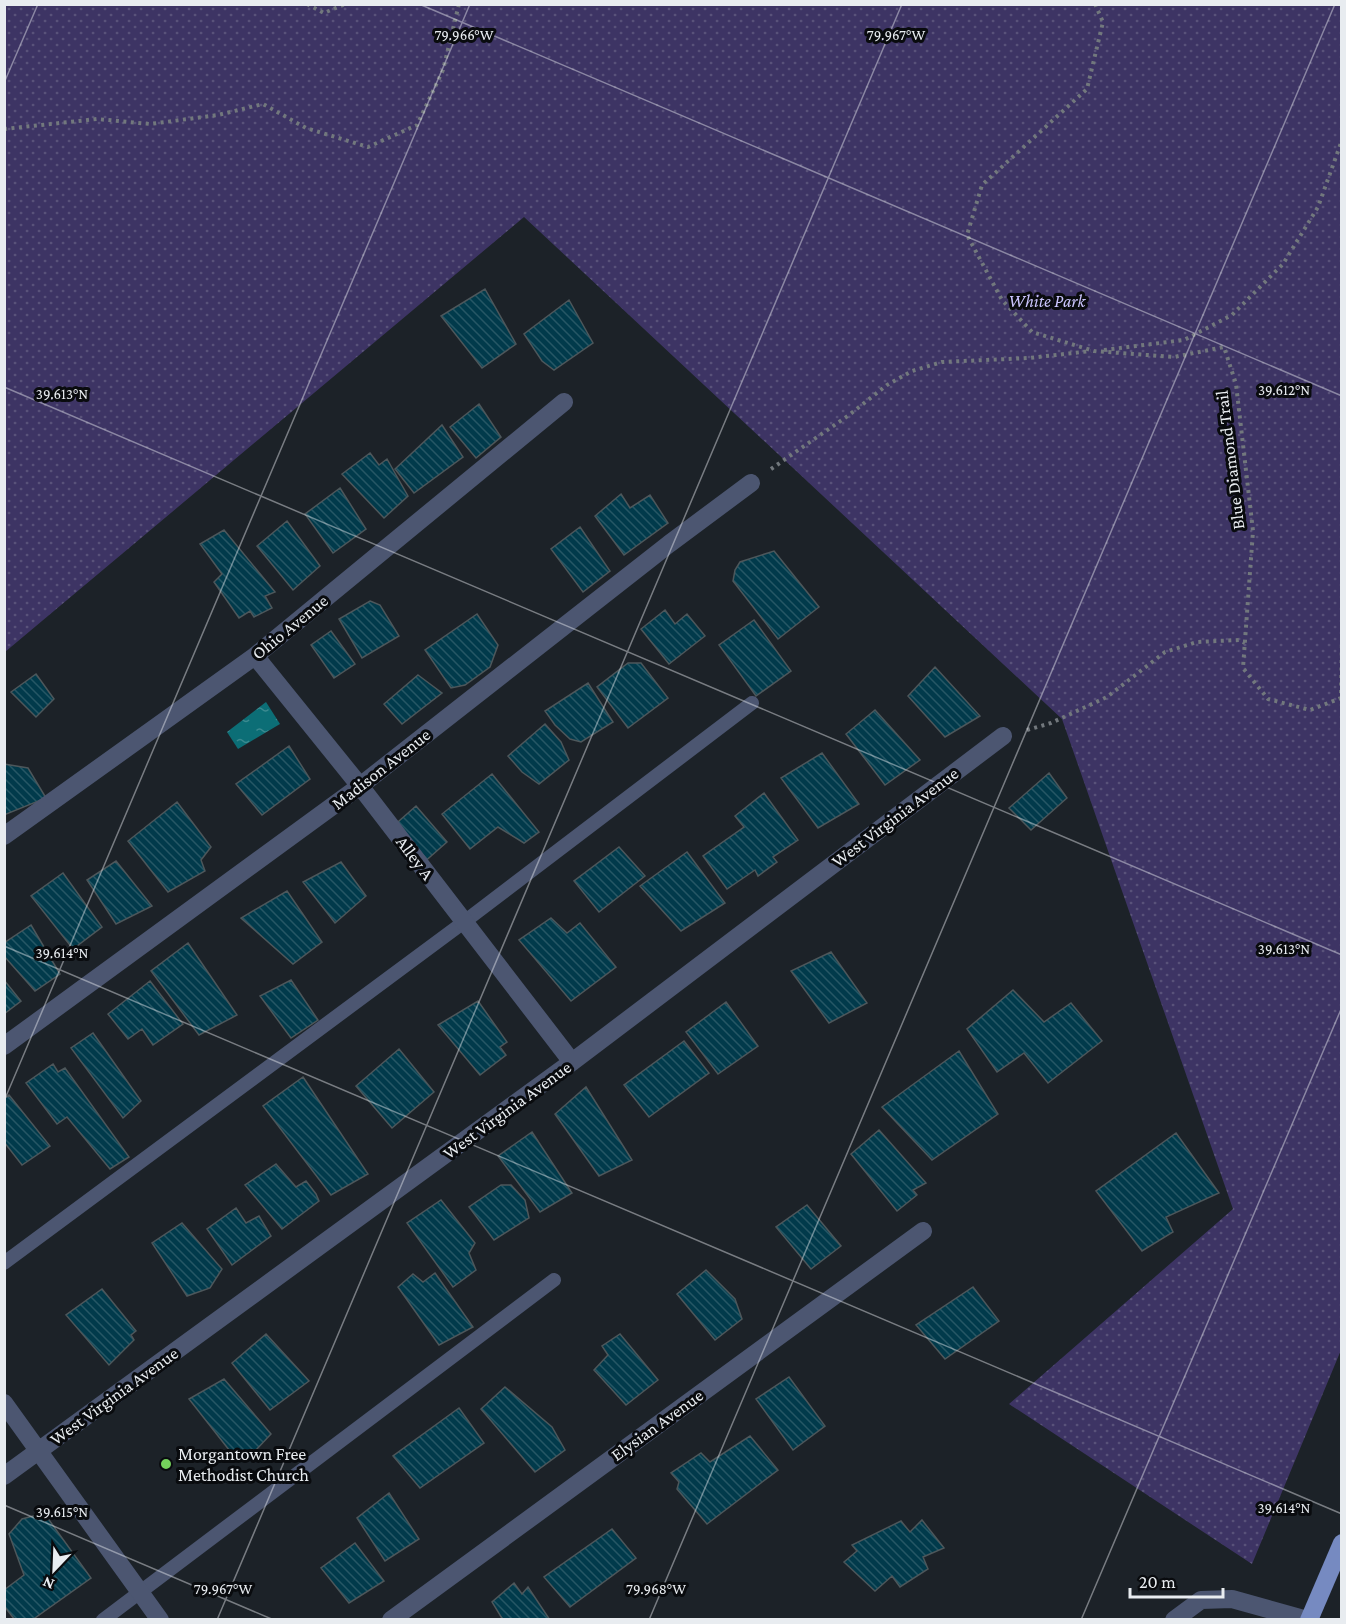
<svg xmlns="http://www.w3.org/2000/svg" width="1346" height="1624" font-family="'Crimson Pro',serif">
	<defs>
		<pattern id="park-dots" width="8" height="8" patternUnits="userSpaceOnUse" patternTransform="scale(1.5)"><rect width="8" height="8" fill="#3d3464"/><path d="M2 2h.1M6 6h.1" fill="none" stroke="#59527a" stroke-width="1.8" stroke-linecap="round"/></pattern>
		<pattern id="water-ripples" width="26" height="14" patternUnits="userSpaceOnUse" patternTransform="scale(1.5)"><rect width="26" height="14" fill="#0c6e76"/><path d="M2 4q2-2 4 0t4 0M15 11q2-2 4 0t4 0" fill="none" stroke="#3b8a90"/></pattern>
		<pattern id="building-back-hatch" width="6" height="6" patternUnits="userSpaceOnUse" patternTransform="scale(1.5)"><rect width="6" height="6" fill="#013a4b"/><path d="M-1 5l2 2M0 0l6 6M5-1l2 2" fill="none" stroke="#265765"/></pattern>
	</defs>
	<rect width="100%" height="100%" fill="#1c2228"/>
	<path fill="url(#park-dots)" d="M 5,4 L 1341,5 L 1341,1350 L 1252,1564 L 1009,1404 L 1233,1209 L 1062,719 L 524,217 L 5,652 Z"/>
	<path fill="url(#water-ripples)" d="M 266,702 L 280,724 L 238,749 L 227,732 Z"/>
	<path fill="url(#building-back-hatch)" stroke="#4d575b" stroke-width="1.5" d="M 485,289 L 516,344 L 482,368 L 441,316 Z
		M 569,300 L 593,343 L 554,370 L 542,361 L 524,334 Z
		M 479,404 L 501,437 L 476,458 L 450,427 Z
		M 442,425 L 463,457 L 414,493 L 395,469 Z
		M 370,453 L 379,465 L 387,459 L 408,496 L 384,518 L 342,474 Z
		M 340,488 L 366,529 L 333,553 L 305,514 Z
		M 621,494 L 630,508 L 650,495 L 668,523 L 624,555 L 595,516 Z
		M 287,521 L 320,566 L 293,590 L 257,546 Z
		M 580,527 L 610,571 L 583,592 L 551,549 Z
		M 224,530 L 275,592 L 265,596 L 272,608 L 254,617 L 250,611 L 239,618 L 214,582 L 222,574 L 200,544 Z
		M 774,551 L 819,607 L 778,639 L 733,581 L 735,570 L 740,562 Z
		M 370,601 L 380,605 L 399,636 L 362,658 L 339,619 Z
		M 665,610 L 675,624 L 687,614 L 705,636 L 669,664 L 641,629 Z
		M 477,614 L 498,645 L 490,667 L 465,685 L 451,688 L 425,650 Z
		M 754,620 L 791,671 L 756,696 L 719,645 Z
		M 331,631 L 355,664 L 334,678 L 311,645 Z
		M 628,663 L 641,663 L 668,698 L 628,728 L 597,687 Z
		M 935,667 L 980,716 L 945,737 L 908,696 Z
		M 36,674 L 54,699 L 36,717 L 11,692 Z
		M 418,675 L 442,693 L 402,724 L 384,704 Z
		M 588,683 L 613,722 L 581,742 L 570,739 L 555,725 L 545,711 Z
		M 875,710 L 920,760 L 885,785 L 846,734 Z
		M 545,724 L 561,742 L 569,760 L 539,784 L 522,772 L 508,756 Z
		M 289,746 L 310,779 L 262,815 L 236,784 Z
		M 822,753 L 859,804 L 818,828 L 781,778 Z
		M 4,764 L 28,768 L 46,798 L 4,815 Z
		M 1049,773 L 1067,798 L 1031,830 L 1009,808 Z
		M 492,774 L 539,832 L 524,843 L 498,827 L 470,849 L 442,814 Z
		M 764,793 L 798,840 L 773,857 L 777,862 L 758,876 L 755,870 L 727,889 L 703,856 L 744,827 L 735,816 Z
		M 177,802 L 211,847 L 201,860 L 205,871 L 168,892 L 128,841 Z
		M 416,806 L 447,842 L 422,864 L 391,828 Z
		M 619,847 L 645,876 L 599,912 L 574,881 Z
		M 687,852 L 725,903 L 681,931 L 640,886 Z
		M 116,861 L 152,906 L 116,924 L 87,880 Z
		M 341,862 L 366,896 L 335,923 L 303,882 Z
		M 63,873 L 102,927 L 73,949 L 31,896 Z
		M 287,891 L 322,942 L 293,964 L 241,918 Z
		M 551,918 L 567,933 L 580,923 L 616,967 L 571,1001 L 519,940 Z
		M 31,925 L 60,974 L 35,991 L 4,956 L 4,943 Z
		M 188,943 L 237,1015 L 199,1035 L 151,971 Z
		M 831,952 L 867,1003 L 829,1023 L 791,971 Z
		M 4,980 L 21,1001 L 4,1014 Z
		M 291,980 L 318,1020 L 291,1038 L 260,996 Z
		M 150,981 L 183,1024 L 153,1045 L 142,1029 L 128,1039 L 108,1014 Z
		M 1013,990 L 1044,1022 L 1071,1003 L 1102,1041 L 1048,1083 L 1024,1053 L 997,1072 L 967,1029 Z
		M 478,1001 L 507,1042 L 500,1047 L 506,1055 L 480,1075 L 438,1025 Z
		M 726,1002 L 758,1046 L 718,1074 L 686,1032 Z
		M 93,1033 L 141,1101 L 123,1118 L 71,1048 Z
		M 684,1041 L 709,1073 L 649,1117 L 624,1085 Z
		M 399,1049 L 434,1092 L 392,1128 L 356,1086 Z
		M 959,1051 L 998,1114 L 932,1160 L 882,1107 Z
		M 53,1064 L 58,1072 L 65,1068 L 129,1157 L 110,1169 L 67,1117 L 57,1124 L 26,1083 Z
		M 303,1077 L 368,1174 L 331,1195 L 263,1106 Z
		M 586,1087 L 632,1160 L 599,1176 L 555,1114 Z
		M 9,1095 L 50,1146 L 22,1165 L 4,1142 L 4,1099 Z
		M 879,1130 L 926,1183 L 913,1190 L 917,1195 L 897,1211 L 851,1154 Z
		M 532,1132 L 572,1193 L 540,1212 L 498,1156 Z
		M 1176,1133 L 1219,1193 L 1166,1217 L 1173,1232 L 1142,1251 L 1096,1191 Z
		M 276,1164 L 296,1187 L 306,1181 L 316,1194 L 319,1201 L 282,1229 L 245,1185 Z
		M 501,1185 L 511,1185 L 525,1200 L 529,1218 L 494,1240 L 469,1207 Z
		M 441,1200 L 475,1243 L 469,1253 L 476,1270 L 453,1287 L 407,1223 Z
		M 807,1205 L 841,1246 L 811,1269 L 776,1227 Z
		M 236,1208 L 246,1223 L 259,1216 L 271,1236 L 232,1265 L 207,1229 Z
		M 182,1223 L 222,1269 L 210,1288 L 187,1296 L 152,1243 Z
		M 706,1270 L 735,1299 L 742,1319 L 715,1340 L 677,1294 Z
		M 435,1273 L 473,1327 L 439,1345 L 398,1287 L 413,1274 L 423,1282 Z
		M 973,1287 L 999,1321 L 945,1359 L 916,1325 Z
		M 102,1289 L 136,1331 L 131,1335 L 134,1340 L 109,1365 L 66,1315 Z
		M 266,1334 L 309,1381 L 270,1410 L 232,1363 Z
		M 620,1334 L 658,1380 L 626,1405 L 594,1370 L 608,1355 L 602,1346 Z
		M 789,1377 L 825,1426 L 793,1450 L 756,1399 Z
		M 224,1379 L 271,1434 L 256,1450 L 237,1460 L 189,1399 Z
		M 505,1387 L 552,1427 L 565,1450 L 535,1472 L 481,1409 Z
		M 459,1408 L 484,1443 L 420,1488 L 393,1456 Z
		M 750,1436 L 778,1470 L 707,1524 L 677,1489 L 679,1482 L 671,1473 L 701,1453 L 710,1462 Z
		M 389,1493 L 419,1539 L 385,1561 L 357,1518 Z
		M 44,1513 L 91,1578 L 32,1620 L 15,1620 L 4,1606 L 4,1590 L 24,1575 L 9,1534 L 22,1519 Z
		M 922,1520 L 944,1548 L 923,1557 L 928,1569 L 900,1587 L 892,1576 L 875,1591 L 844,1562 L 857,1551 L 852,1545 L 901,1521 L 910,1532 Z
		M 612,1529 L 636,1558 L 570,1607 L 544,1577 Z
		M 355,1543 L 384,1581 L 349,1603 L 321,1568 Z
		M 514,1583 L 522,1594 L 528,1587 L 550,1620 L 503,1620 L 492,1602 Z"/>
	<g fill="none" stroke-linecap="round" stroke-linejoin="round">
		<path stroke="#72787d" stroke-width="4" stroke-dasharray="3 4.5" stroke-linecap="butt" d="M 307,4 L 324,13 L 345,4
			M 1095,4 L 1103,22 L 1087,89 L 982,185 L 967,235 L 1002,300 L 1032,332 L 1094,351 L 1174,357 L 1224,347 L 1236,384 L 1253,531 L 1243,668 L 1268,699 L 1310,710 L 1341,698 L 1342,638
			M 4,129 L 97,119 L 150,124 L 218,115 L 263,104 L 306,128 L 368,147 L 417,125 L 443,70 L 459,4
			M 1104,350 L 1184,340 L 1232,315 L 1283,264 L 1318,207 L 1342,140
			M 771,469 L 849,415 L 887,385 L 912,371 L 942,362 L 1029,358 L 1091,351
			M 1027,730 L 1051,723 L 1107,697 L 1165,652 L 1197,642 L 1239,640 L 1245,643"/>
		<path stroke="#4c5671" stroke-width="14" d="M 4,1263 L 464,922 L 752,703
			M 103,1620 L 554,1280"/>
		<path stroke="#4c5671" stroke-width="18" d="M 255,656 L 360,786 L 572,1062
			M 4,836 L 255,656 L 564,402
			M 4,1046 L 360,786 L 669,544 L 751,483
			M 4,1403 L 160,1620
			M 4,1476 L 572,1062 L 1003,736
			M 391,1620 L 923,1231
			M 1174,1620 L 1201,1600 L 1232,1599 L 1307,1620"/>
		<path stroke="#768ac1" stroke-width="18" d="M 1309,1620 L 1342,1543"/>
	</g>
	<path fill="none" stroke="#e8ecf0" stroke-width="1.5" stroke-opacity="0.45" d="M 419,4 L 1342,396M 4,83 L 38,4M 4,387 L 1342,955M 4,946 L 1342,1514M 4,1101 L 470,4M 4,1505 L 274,1620M 217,1620 L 902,4M 649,1620 L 1335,4M 1081,1620 L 1342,1007"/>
	<circle fill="#74d25c" stroke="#090b0e" stroke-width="2" cx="166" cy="1464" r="6"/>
	<g text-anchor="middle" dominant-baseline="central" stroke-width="6" stroke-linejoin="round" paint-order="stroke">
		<g font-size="18" font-style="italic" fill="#cac4fd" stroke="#090b0e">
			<text x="1047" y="301">White Park</text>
		</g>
		<g font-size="18" fill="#e8ecf0" stroke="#090b0e">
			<text transform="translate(1230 460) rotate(-97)">Blue Diamond Trail</text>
			<text transform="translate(290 627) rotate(-39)">Ohio Avenue</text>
			<text transform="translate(381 769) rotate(-38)">Madison Avenue</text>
			<text transform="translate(895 817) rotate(-37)">West Virginia Avenue</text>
			<text transform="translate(415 858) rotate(53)">Alley A</text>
			<text transform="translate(507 1110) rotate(-36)">West Virginia Avenue</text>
			<text transform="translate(114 1396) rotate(-36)">West Virginia Avenue</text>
			<text transform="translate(657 1425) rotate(-36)">Elysian Avenue</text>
		</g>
		<g font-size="18" fill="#e8ecf0" stroke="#090b0e" text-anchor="start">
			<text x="178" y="1454">Morgantown Free<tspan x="178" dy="21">Methodist Church</tspan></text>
		</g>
	</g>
	<g font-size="15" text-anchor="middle" fill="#e8ecf0" stroke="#090b0e" stroke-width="6" stroke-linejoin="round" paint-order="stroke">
		<text x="464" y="40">79.966°W</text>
		<text x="896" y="40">79.967°W</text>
		<text x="1284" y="395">39.612°N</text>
		<text x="62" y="399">39.613°N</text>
		<text x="1284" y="954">39.613°N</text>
		<text x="62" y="958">39.614°N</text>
		<text x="1284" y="1513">39.614°N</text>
		<text x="62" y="1517">39.615°N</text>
		<text x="223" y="1594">79.967°W</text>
		<text x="656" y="1594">79.968°W</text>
	</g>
	<rect width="1346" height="1624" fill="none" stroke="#e8ecf0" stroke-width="12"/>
	<g transform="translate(54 1570) rotate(203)" stroke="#090b0e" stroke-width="4.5" paint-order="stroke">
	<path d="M0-4.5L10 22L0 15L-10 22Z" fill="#e8ecf0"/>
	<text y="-9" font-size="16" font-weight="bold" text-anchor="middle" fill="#e8ecf0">N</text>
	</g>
	<path d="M1130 1588v9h93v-9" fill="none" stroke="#e8ecf0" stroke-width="3"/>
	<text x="1139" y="1588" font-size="18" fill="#e8ecf0" stroke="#090b0e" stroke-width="4.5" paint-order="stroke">20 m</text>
</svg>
